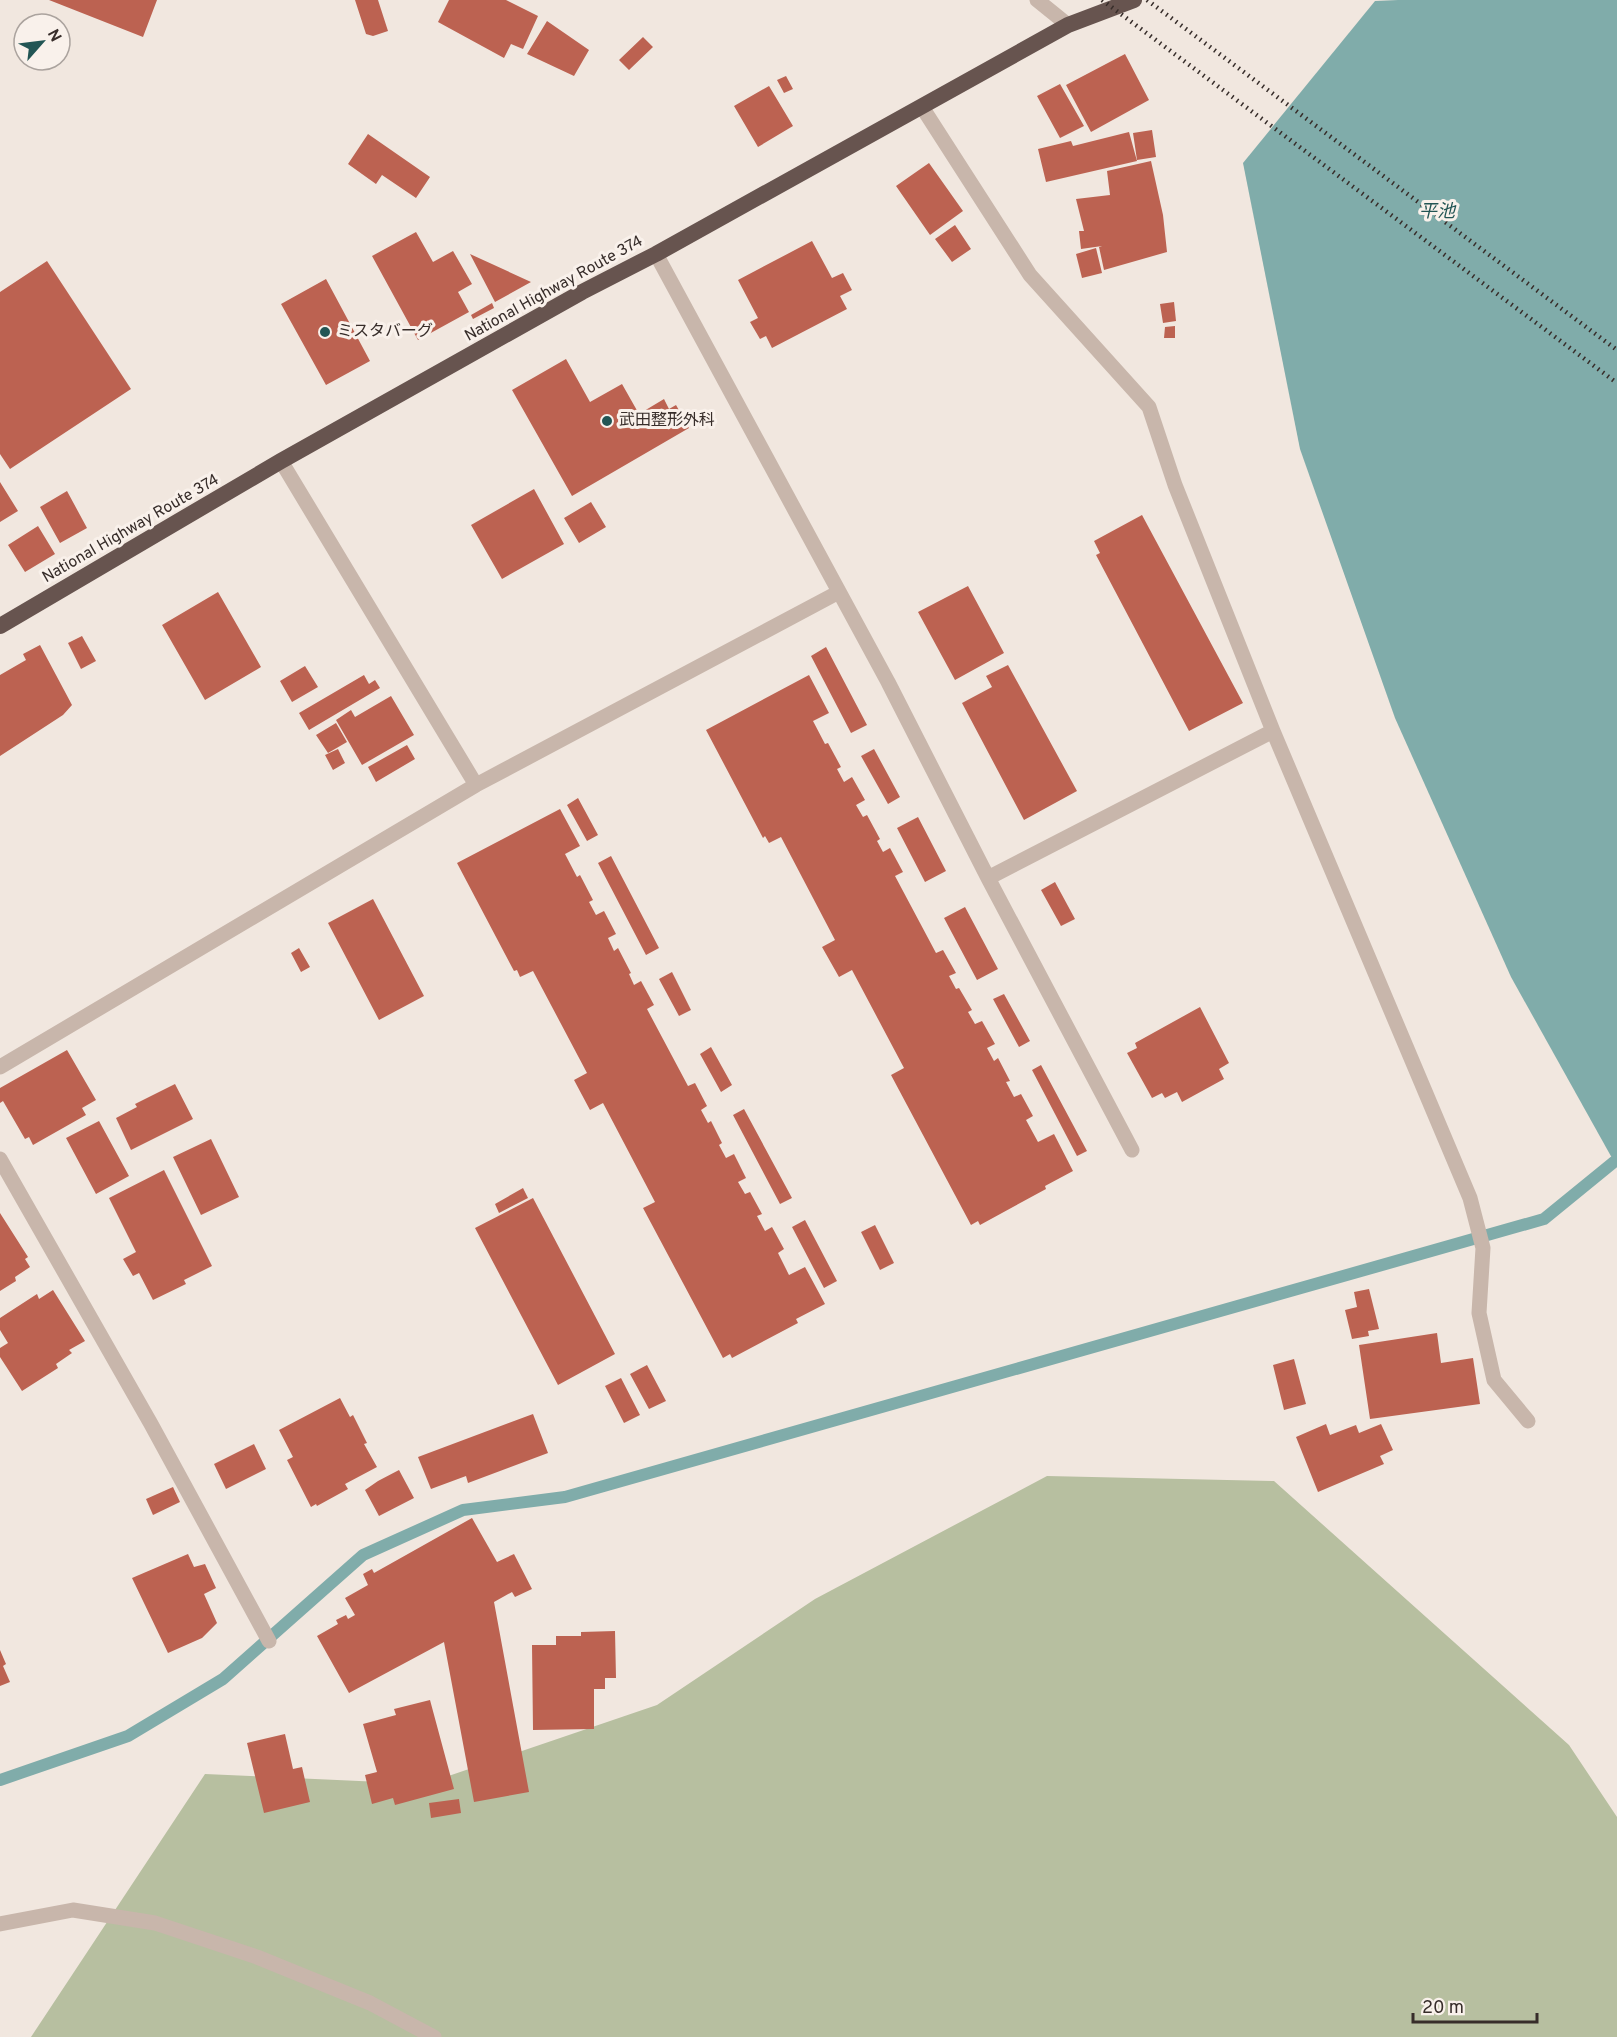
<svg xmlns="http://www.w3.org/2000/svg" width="1617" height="2037" font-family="Overpass,'Noto Sans JP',sans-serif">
	<rect width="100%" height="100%" fill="#f1e7df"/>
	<path fill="#b7bfa0" d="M 1047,1476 L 1274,1481 L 1569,1745 L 1617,1817 L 1617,2037 L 31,2037 L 205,1774 L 425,1784 L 657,1705 L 815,1599 Z"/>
	<path fill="#80acaa" d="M 1398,0 L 1617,0 L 1617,1167 L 1511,977 L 1395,718 L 1300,449 L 1243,163 L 1375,1 Z"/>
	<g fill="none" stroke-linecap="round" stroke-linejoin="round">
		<path stroke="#80acaa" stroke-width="12" d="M 0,1780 L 128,1736 L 223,1679 L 363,1555 L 463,1510 L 565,1497 L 1544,1219 L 1614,1162"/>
	</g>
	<path fill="#bc6251" d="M 49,0 L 157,0 L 143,37 Z
		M 355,0 L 378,0 L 388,31 L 373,36 L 366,34 Z
		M 449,0 L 506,0 L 538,16 L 523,49 L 511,44 L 504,58 L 438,22 Z
		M 547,21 L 589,50 L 574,76 L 527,54 Z
		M 643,37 L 653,47 L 629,70 L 619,60 Z
		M 1125,54 L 1149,100 L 1091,132 L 1066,85 Z
		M 786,76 L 793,89 L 784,93 L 777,80 Z
		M 1060,84 L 1084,126 L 1060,138 L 1037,96 Z
		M 769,86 L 793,126 L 758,147 L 734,106 Z
		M 1152,130 L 1156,157 L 1137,160 L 1133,133 Z
		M 1129,132 L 1137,161 L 1046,182 L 1038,149 L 1071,141 L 1073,146 Z
		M 368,134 L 430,177 L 416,198 L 382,175 L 376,184 L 348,164 Z
		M 1151,161 L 1163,215 L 1167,252 L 1104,270 L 1099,247 L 1102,246 L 1081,249 L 1079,231 L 1084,231 L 1076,199 L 1110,195 L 1107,171 Z
		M 929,163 L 963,211 L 930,235 L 896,186 Z
		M 955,225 L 971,249 L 952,262 L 935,239 Z
		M 416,232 L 433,262 L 453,251 L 472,284 L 458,292 L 469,312 L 418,340 L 372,256 Z
		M 812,241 L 832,278 L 843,273 L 852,290 L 840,296 L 847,309 L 772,348 L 766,336 L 760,339 L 750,322 L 758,318 L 738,280 Z
		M 1096,248 L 1102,273 L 1082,278 L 1076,254 Z
		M 470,254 L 531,282 L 495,302 Z
		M 47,261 L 131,389 L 10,469 L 0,454 L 0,292 Z
		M 326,279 L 370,361 L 326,385 L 281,304 Z
		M 1174,302 L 1176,321 L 1163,323 L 1160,304 Z
		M 492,303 L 494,308 L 473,319 L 471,315 Z
		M 1175,326 L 1175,338 L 1164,338 L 1165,327 Z
		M 566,359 L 590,402 L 622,384 L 639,414 L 664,399 L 669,409 L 676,405 L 689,428 L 572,496 L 512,390 Z
		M 0,482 L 18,511 L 0,522 Z
		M 534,489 L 564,544 L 502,579 L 471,525 Z
		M 67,491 L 87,528 L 60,543 L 40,507 Z
		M 591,502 L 606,527 L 579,543 L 564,518 Z
		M 1142,515 L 1243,703 L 1189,731 L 1096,555 L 1100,553 L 1094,541 Z
		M 38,526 L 55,554 L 25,572 L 8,545 Z
		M 968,586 L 1004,653 L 955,680 L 918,612 Z
		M 218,592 L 261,667 L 205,700 L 162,625 Z
		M 82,636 L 96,661 L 81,669 L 68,643 Z
		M 40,645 L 72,705 L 63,715 L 0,756 L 0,675 L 26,660 L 23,654 Z
		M 826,647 L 867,725 L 851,733 L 811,656 Z
		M 1008,665 L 1077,791 L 1024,820 L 962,703 L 992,687 L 986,676 Z
		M 305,666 L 318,687 L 292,702 L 280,681 Z
		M 364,675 L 369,684 L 375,680 L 380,688 L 309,730 L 299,713 Z
		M 809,675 L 829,713 L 813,721 L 825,744 L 828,743 L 841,767 L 837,769 L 844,782 L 852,777 L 865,800 L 856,805 L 863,817 L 867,815 L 880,839 L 877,841 L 883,852 L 890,848 L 903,872 L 895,876 L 936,953 L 943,950 L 956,973 L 949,976 L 956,989 L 959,988 L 972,1010 L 968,1012 L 975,1024 L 982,1021 L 995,1044 L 987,1048 L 994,1061 L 998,1058 L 1010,1081 L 1006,1082 L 1014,1097 L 1021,1094 L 1033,1116 L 1026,1120 L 1038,1142 L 1054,1134 L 1073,1171 L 1045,1186 L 1046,1189 L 980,1225 L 978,1221 L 971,1225 L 891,1075 L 904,1068 L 852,970 L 839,977 L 822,947 L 835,940 L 781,837 L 769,843 L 765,836 L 763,838 L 706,730 Z
		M 391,696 L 414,735 L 362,765 L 336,720 L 351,710 L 355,717 Z
		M 336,723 L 347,742 L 328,753 L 316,735 Z
		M 407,745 L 415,759 L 376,782 L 368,767 Z
		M 338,749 L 345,763 L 333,770 L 325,755 Z
		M 874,749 L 900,797 L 888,804 L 861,756 Z
		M 578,798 L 598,835 L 587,841 L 567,805 Z
		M 560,809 L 580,846 L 565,854 L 577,877 L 580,875 L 593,900 L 589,902 L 596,915 L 604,911 L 616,934 L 608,938 L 614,951 L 618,948 L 631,973 L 629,974 L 634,985 L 641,981 L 654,1005 L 647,1009 L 688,1086 L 695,1083 L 707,1106 L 701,1110 L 708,1123 L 711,1121 L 722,1143 L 719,1145 L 726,1158 L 734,1154 L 746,1178 L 738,1182 L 745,1194 L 750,1192 L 762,1214 L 757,1216 L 765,1231 L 772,1227 L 784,1249 L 778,1253 L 789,1275 L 805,1267 L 825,1304 L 796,1319 L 798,1323 L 732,1358 L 730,1354 L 723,1358 L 643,1208 L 655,1202 L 603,1103 L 590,1110 L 574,1080 L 587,1073 L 533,971 L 520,977 L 517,970 L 514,971 L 457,863 Z
		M 918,817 L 946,871 L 925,882 L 897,828 Z
		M 611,856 L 659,948 L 646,955 L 598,863 Z
		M 1055,882 L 1075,919 L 1061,926 L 1041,890 Z
		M 373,899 L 424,996 L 379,1020 L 328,923 Z
		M 965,907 L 998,969 L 977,980 L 944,918 Z
		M 299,948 L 310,967 L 301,972 L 291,953 Z
		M 672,972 L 691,1010 L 679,1016 L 659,979 Z
		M 1004,994 L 1030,1041 L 1019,1047 L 993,999 Z
		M 1200,1007 L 1229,1063 L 1219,1069 L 1224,1079 L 1182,1102 L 1177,1092 L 1165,1098 L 1162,1093 L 1152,1098 L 1127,1053 L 1137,1048 L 1135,1043 Z
		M 711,1047 L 732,1085 L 721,1092 L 700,1054 Z
		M 67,1050 L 96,1100 L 82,1108 L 86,1115 L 33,1145 L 29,1137 L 25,1139 L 3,1101 L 0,1103 L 0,1088 Z
		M 1041,1065 L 1087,1151 L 1077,1156 L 1032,1070 Z
		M 175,1084 L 193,1119 L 131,1150 L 116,1118 L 137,1107 L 135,1104 Z
		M 744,1109 L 792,1198 L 780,1204 L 733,1115 Z
		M 99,1121 L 129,1176 L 96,1194 L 66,1138 Z
		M 211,1139 L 239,1197 L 201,1215 L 173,1157 Z
		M 164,1170 L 212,1266 L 184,1280 L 186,1284 L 153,1300 L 139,1273 L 133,1276 L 123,1259 L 136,1252 L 109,1198 Z
		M 523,1188 L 528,1198 L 499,1213 L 495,1204 Z
		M 533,1198 L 615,1354 L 558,1385 L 475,1228 Z
		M 0,1213 L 28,1257 L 25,1259 L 30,1267 L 15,1277 L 16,1281 L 0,1291 Z
		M 805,1220 L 837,1281 L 824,1288 L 792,1227 Z
		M 875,1225 L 894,1263 L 880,1270 L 861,1232 Z
		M 1369,1289 L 1379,1329 L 1368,1331 L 1369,1336 L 1352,1339 L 1345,1310 L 1357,1307 L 1354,1292 Z
		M 53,1290 L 85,1341 L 69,1350 L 72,1353 L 56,1364 L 58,1368 L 22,1391 L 0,1357 L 0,1348 L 8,1343 L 0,1330 L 0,1318 L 37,1294 L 39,1299 Z
		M 1437,1333 L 1441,1363 L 1473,1358 L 1480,1404 L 1370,1419 L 1359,1345 Z
		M 1294,1359 L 1306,1404 L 1284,1410 L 1273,1365 Z
		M 647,1365 L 666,1401 L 649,1409 L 630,1374 Z
		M 621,1378 L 640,1415 L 624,1423 L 605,1386 Z
		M 340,1398 L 350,1417 L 353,1415 L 367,1443 L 364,1444 L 377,1467 L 345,1484 L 348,1489 L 317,1506 L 316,1504 L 311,1507 L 287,1460 L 293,1457 L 279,1430 Z
		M 533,1414 L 548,1453 L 468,1483 L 466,1476 L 431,1489 L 418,1457 Z
		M 1326,1424 L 1330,1435 L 1356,1425 L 1359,1433 L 1381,1424 L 1393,1450 L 1380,1456 L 1384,1464 L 1318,1492 L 1296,1437 Z
		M 254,1444 L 266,1469 L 226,1489 L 214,1464 Z
		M 399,1470 L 414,1498 L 379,1516 L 365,1490 L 378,1481 Z
		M 173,1487 L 180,1502 L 153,1515 L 146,1499 Z
		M 472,1518 L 497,1562 L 514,1554 L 532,1589 L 515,1597 L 512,1592 L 494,1602 L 529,1792 L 474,1802 L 444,1642 L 349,1693 L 317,1636 L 338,1624 L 336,1620 L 346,1615 L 348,1619 L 355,1615 L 345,1598 L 368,1585 L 363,1574 L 372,1569 L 374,1573 Z
		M 188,1554 L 194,1567 L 205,1564 L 216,1588 L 204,1594 L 217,1623 L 202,1638 L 168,1653 L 132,1578 Z
		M 615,1631 L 616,1678 L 605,1678 L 605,1689 L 594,1689 L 594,1729 L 533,1730 L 532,1645 L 556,1645 L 556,1636 L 581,1636 L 581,1632 Z
		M 0,1650 L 6,1664 L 3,1666 L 10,1682 L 0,1686 Z
		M 430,1700 L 454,1789 L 395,1805 L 393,1798 L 372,1804 L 365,1775 L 377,1772 L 363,1724 L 396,1715 L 394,1709 Z
		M 285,1734 L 293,1769 L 302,1767 L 310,1802 L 264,1813 L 247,1743 Z
		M 459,1799 L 461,1813 L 431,1818 L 429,1803 Z"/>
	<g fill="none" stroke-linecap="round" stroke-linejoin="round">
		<path stroke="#c8b6ab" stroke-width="15" d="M 0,1924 L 73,1910 L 155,1923 L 257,1957 L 370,2003 L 434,2037"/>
		<path stroke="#c8b6ab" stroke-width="15" d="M 1037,0 L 1068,25
			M 922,107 L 1030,275 L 1149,407 L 1175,485 L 1273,731 L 1470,1198 L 1483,1248 L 1479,1313 L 1494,1380 L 1528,1421
			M 656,254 L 888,682 L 988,878 L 1132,1150
			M 476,785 L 839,592
			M 988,878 L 1273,731
			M 0,1067 L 476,785 L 281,461
			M 0,1159 L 151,1424 L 269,1641"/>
		<path stroke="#67544f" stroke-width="16" d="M 0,626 L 281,461 L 582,292 L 656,254 L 1068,25 L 1134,0"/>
		<path stroke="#372d2a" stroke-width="4.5" stroke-dasharray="1.5 4.5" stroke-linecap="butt" d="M 1102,0 L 1617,383
			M 1147,0 L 1617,350"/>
	</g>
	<g fill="#225554" stroke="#f9f1eb" stroke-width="2">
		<circle cx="325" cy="332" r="6"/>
		<circle cx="607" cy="421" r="6"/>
	</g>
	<g text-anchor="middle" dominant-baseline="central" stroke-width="6" stroke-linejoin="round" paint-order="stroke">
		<g font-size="16" fill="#372d2a" stroke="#f9f1eb">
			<text transform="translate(554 289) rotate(-29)">National Highway Route 374</text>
			<text transform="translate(131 529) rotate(-30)">National Highway Route 374</text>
		</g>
		<g font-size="16" fill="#372d2a" stroke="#f9f1eb" text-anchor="start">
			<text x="337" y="332">ミスタバーグ</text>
			<text x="619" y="421">武田整形外科</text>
		</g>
		<g font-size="18" font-style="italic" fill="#225554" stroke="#f9f1eb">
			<text x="1437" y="212">平池</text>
		</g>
	</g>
	<g transform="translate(42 42) rotate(62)"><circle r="28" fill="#f9f1eb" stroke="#aba39e" stroke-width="1.5"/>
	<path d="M0-4.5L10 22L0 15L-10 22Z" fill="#225554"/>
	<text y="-9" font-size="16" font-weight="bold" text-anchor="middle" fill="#372d2a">N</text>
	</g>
	<path d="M1413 2013v9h124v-9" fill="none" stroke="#372d2a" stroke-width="3"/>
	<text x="1422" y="2013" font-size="18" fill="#372d2a" stroke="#f9f1eb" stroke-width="4.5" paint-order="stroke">20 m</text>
</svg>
